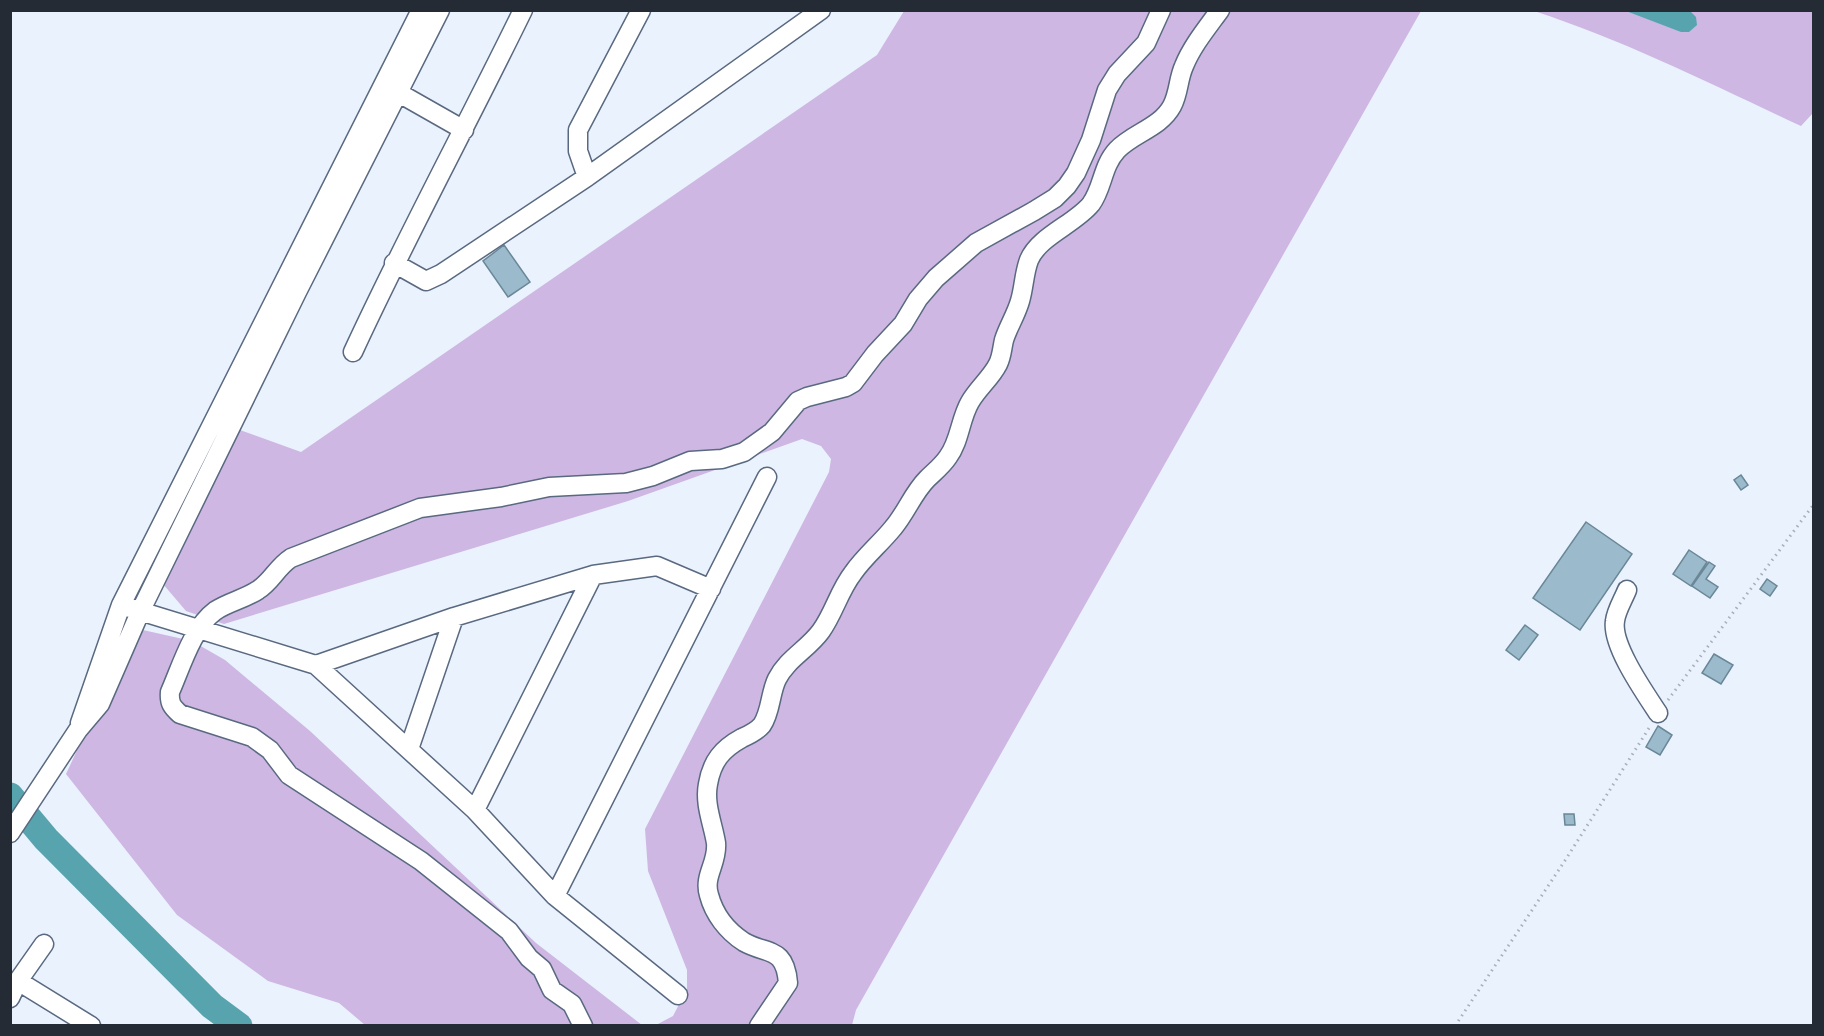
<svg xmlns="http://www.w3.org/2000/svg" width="1824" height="1036" font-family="Manrope,sans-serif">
	<rect width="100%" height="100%" fill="#eaf2fd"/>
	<path fill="#ceb7e3" d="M 904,11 L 1421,11 L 856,1010 L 852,1025 L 656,1025 L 673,1016 L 687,989 L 687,970 L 648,871 L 645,829 L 829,472 L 831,459 L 821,446 L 802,439 L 628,501 L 224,624 L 186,611 L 157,577 L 240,430 L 301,452 L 877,55 Z
		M 1534,11 L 1813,11 L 1813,113 L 1801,126 C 1713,85 1626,41 1534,11 Z
		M 134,628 L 192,641 L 225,660 L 310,731 L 536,943 L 642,1025 L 365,1025 L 339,1003 L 268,981 L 177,915 L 66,774 Z"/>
	<path fill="#57a4ae" d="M 1626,11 L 1690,11 L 1696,17 L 1697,25 L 1689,32 L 1681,32 Z"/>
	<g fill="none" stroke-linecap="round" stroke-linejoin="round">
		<path stroke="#57a4ae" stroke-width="27" d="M 10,796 L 46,839 L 212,1006 L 239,1026"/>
	</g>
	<path fill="#9bbacb" stroke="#698797" stroke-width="1.5" d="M 504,245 L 530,282 L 508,297 L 483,261 Z
		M 1741,475 L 1748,485 L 1741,490 L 1734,480 Z
		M 1586,522 L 1632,554 L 1580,630 L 1533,598 Z
		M 1689,550 L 1707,562 L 1691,586 L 1673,574 Z
		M 1709,562 L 1715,566 L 1706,579 L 1718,587 L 1710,598 L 1692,586 Z
		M 1767,579 L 1777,586 L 1770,596 L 1760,589 Z
		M 1525,625 L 1538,635 L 1519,660 L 1506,650 Z
		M 1714,654 L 1733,665 L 1721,684 L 1702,673 Z
		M 1658,726 L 1672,735 L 1660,755 L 1646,747 Z
		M 1564,814 L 1574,814 L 1575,825 L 1565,825 Z"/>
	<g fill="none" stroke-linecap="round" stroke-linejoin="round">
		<g stroke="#596980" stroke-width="21">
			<path id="minor" d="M 390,88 L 464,130
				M 587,177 L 578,151 L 578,130 L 641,10
				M 394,263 L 426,281 L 441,274 L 587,177 L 821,10
				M 353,352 C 406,237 467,125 523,10
				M 1627,590 C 1623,600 1616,611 1615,621 C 1611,645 1645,693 1658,713
				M 130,608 L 316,665 L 475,810 L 555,896 L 678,995
				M 316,665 L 454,617 L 593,575 L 657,566 L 711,589
				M 80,723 L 121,605 L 421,10
				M 409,749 L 454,617
				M 475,810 L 593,575
				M 10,833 L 78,730 L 100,704 L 141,610 L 297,292 L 440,10
				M 555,896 L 767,477
				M 18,981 L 91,1026
				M 10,998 L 18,981 L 44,944
				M 583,1026 L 572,1004 L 552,990 L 542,969 L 529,958 L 509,931 L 421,861 L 289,775 L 270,750 L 252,737 L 180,714 C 172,707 169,703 170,692 C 181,667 193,627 215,611 C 228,602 245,599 258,590 C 272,581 277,567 291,558 L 420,508 L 501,497 L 549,487 L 626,483 L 653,476 L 690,461 L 722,459 L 744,452 L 772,432 L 798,401 L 807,397 L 846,387 L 853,383 L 875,354 L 903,324 L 918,299 L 936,278 L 976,243 L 1034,211 L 1055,198 L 1067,186 L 1076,173 L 1091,140 L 1107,90 L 1117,74 L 1146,43 L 1161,10
				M 759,1026 L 788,983 C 785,946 767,955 744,942 C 727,931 714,914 709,895 C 703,876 718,863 716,843 C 713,824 704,804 708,784 C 712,761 722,749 742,738 C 749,735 757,731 762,725 C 771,712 770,693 777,679 C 787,659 808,649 821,631 C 834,613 839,591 853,573 C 864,557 880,544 893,528 C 906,513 913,493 927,479 C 934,472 942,466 948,457 C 960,441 960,419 970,402 C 978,388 991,378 998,364 C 1002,356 1002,348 1004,340 C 1008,327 1016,315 1020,301 C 1024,288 1024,273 1029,260 C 1039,236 1075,224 1091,204 C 1103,188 1102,166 1117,150 C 1133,133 1160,128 1172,106 C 1179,93 1178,79 1184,66 C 1192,46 1207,28 1220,10"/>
		</g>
		<path stroke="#a7afb9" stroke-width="3" stroke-dasharray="1.5 4.5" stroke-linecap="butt" d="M 1668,700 L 1814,504
			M 1455,1026 L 1566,859 L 1651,725"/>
		<use href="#minor" stroke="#fff" stroke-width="18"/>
	</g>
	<rect width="1824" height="1036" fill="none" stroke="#242b35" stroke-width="24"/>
</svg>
